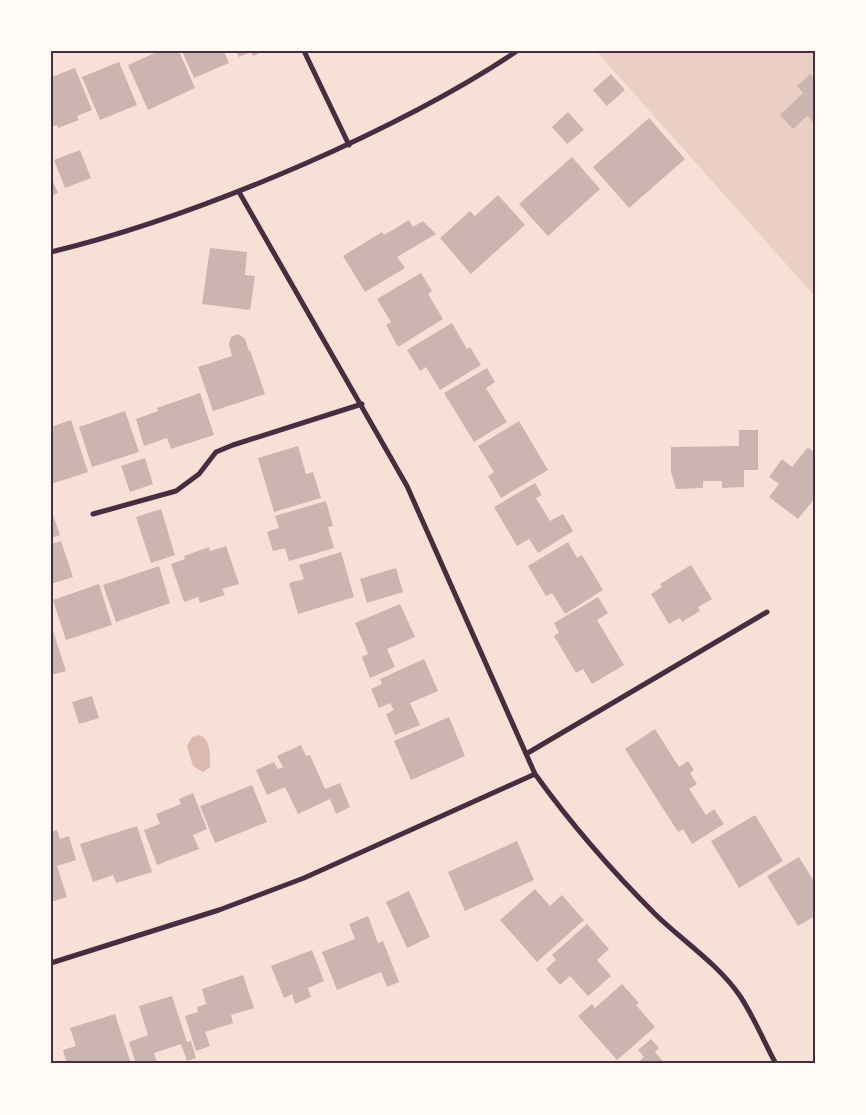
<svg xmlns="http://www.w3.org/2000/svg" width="866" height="1115" font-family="Poppins,sans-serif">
	<rect width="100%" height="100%" fill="#f7e1d7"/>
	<path fill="#ebcfc5" d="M 596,51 L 815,51 L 815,297 L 795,274 Z"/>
	<path fill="#dcb8b0" d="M 200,735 C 211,740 210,756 210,767 L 203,772 L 193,766 L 187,746 L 192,737 Z"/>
	<path fill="#ccb4b1" d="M 159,51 L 179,51 L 195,88 L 148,110 L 128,65 Z
		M 182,51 L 224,51 L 229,63 L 194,78 Z
		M 236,51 L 264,51 L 253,56 L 251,52 L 239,57 Z
		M 119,62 L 137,105 L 100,120 L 82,77 Z
		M 75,68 L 92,110 L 77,116 L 79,120 L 58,128 L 57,125 L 51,127 L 51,77 Z
		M 611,74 L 625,90 L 607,106 L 593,90 Z
		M 810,74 L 815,79 L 815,121 L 813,122 L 807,116 L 793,129 L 780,115 L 803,93 L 797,86 Z
		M 568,112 L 584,130 L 567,144 L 552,127 Z
		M 649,118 L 685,159 L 629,208 L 593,167 Z
		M 80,150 L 91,178 L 65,188 L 54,160 Z
		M 572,157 L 600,189 L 548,236 L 519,204 Z
		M 51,177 L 58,193 L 51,196 Z
		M 498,195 L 525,225 L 471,274 L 440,238 L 470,211 L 475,216 Z
		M 409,220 L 413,227 L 423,221 L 436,234 L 397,257 L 405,268 L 365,292 L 343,256 L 382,232 L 384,235 Z
		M 210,248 L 247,252 L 245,275 L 255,276 L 250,310 L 202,304 Z
		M 421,273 L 432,291 L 428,294 L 443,319 L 398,347 L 386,325 L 391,322 L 377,299 Z
		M 452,323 L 467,349 L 470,347 L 481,365 L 440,390 L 426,367 L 420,371 L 407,350 Z
		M 238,334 L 245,339 L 249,351 L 250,350 L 265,394 L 213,411 L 198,367 L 232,356 L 229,344 L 231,337 Z
		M 487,368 L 495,382 L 486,388 L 507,422 L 474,442 L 444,393 Z
		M 200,393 L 214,435 L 171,449 L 167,438 L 144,446 L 136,419 L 158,411 L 157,408 Z
		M 125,411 L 139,452 L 92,467 L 79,427 Z
		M 71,420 L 88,472 L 51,484 L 51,427 Z
		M 519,421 L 548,470 L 501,498 L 488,476 L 494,472 L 478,446 Z
		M 739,430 L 758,430 L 758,470 L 744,470 L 744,487 L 722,488 L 722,481 L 703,481 L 703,488 L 676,489 L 671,472 L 671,447 L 739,446 Z
		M 298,446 L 306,474 L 313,472 L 321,498 L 274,512 L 258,458 Z
		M 808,447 L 815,453 L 815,498 L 798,519 L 769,497 L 779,484 L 769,477 L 782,459 L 792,467 Z
		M 145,458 L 153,484 L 130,492 L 121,466 Z
		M 535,483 L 542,495 L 536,498 L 550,521 L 563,514 L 573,531 L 538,553 L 529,539 L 517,546 L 494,507 Z
		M 326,501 L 333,526 L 328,527 L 334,548 L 289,561 L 285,548 L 273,551 L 267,532 L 279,528 L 275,516 Z
		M 51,509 L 60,535 L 51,538 Z
		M 161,509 L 175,555 L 151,563 L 136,517 Z
		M 61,541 L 73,577 L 51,584 L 51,544 Z
		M 568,542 L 577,558 L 582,555 L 603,590 L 565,614 L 552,593 L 546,596 L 528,566 Z
		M 226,546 L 239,584 L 222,589 L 225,595 L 200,603 L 198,597 L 184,602 L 171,564 L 185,559 L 184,556 L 209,547 L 210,551 Z
		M 341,552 L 354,597 L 298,614 L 289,583 L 304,579 L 299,565 Z
		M 691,565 L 712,599 L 698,607 L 700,611 L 682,622 L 680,618 L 669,624 L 651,594 L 662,587 L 660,584 Z
		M 159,566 L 170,603 L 116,622 L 103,585 Z
		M 396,568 L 403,592 L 367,603 L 360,579 Z
		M 99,584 L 112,625 L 66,640 L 53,600 Z
		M 598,597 L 608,613 L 597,620 L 624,665 L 592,684 L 583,669 L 576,673 L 554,636 L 559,633 L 554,623 Z
		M 400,604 L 415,637 L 387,649 L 395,667 L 370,678 L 362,657 L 368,654 L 355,623 Z
		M 51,625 L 66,671 L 51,675 Z
		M 424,659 L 438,691 L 410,703 L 420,725 L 395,735 L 386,714 L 394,710 L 390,703 L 379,708 L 371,689 L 382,684 L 380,679 Z
		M 92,696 L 99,718 L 79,724 L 72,702 Z
		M 449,717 L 465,756 L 411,780 L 394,741 Z
		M 655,729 L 679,767 L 688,761 L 694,770 L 690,773 L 697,784 L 689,789 L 706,815 L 714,809 L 724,824 L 692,844 L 683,829 L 678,832 L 625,749 Z
		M 301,745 L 306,756 L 310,755 L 325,789 L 340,783 L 350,807 L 336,814 L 330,799 L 298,814 L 285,787 L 267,795 L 256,770 L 274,762 L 278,769 L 283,767 L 277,756 Z
		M 252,785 L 267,822 L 215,843 L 200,806 Z
		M 193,793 L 207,829 L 193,835 L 199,849 L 157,865 L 144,830 L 160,824 L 156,814 L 181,804 L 179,799 Z
		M 755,815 L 783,861 L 739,888 L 711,841 Z
		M 137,826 L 152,872 L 116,883 L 113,875 L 93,882 L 80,844 Z
		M 57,830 L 60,839 L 69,836 L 76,860 L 57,866 L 67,897 L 51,902 L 51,832 Z
		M 517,841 L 534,880 L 465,911 L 448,872 Z
		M 799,857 L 815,883 L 815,916 L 798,926 L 767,876 Z
		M 535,889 L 550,906 L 562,895 L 584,920 L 537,962 L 500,920 Z
		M 409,891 L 430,937 L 407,948 L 386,902 Z
		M 368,916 L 378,943 L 383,941 L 399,982 L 387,987 L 381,972 L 337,990 L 322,952 L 355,939 L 349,924 Z
		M 587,924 L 609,949 L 597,960 L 611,976 L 588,996 L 570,976 L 560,985 L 546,969 L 556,960 L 552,955 Z
		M 312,950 L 324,981 L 308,988 L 311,997 L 295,1004 L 292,994 L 284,998 L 271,966 Z
		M 243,975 L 254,1008 L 231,1015 L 233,1023 L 205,1032 L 210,1046 L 196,1051 L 185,1016 L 198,1012 L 197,1007 L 206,1004 L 202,989 Z
		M 622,984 L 639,1003 L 636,1005 L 655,1027 L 617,1060 L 578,1016 L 592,1004 L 595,1008 Z
		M 172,996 L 187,1042 L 191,1041 L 196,1058 L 187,1061 L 181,1044 L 154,1053 L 157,1062 L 136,1064 L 129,1042 L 148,1035 L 139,1006 Z
		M 115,1014 L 131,1064 L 67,1064 L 63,1050 L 76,1046 L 70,1028 Z
		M 651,1039 L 659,1048 L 655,1052 L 665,1064 L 636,1064 L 644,1057 L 638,1050 Z"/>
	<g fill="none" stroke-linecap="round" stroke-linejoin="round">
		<path stroke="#4a2c40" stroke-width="5" d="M 304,51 L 349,145
			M 239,192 L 407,486 L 535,774 C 571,824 612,871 656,915 C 683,941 719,965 740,996 C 754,1017 764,1042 776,1064
			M 51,252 C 138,231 221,200 302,165 C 377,132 450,96 517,51
			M 93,514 L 176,491 L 199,474 L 216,452 L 233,445 L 362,404
			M 526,754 L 767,612
			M 51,963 L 219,910 L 304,878 L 535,774"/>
	</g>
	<rect width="866" height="1115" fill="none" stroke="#fffaf5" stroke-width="105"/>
	<rect x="52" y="52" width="762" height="1010" fill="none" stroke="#4a2c40" stroke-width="2"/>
</svg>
